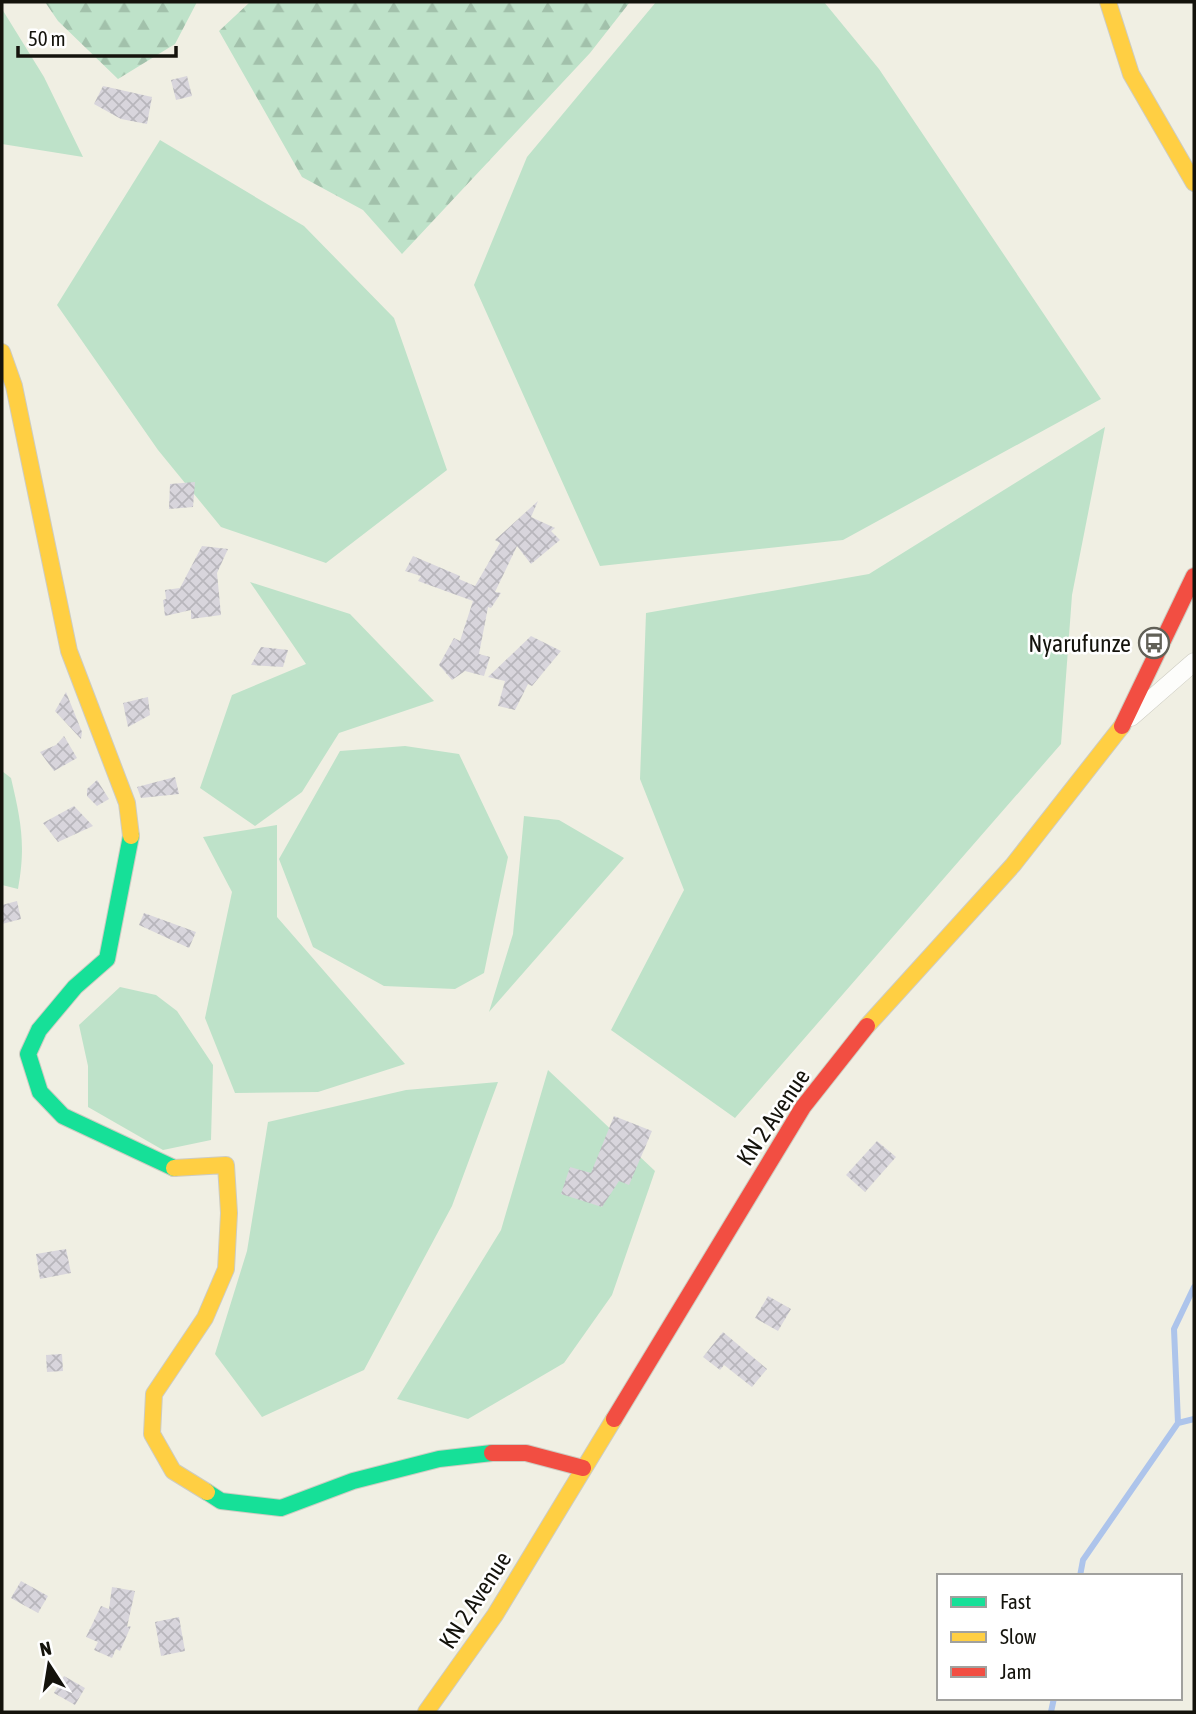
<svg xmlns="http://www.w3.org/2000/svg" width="1196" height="1714" font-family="'Asap Condensed',sans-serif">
	<defs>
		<pattern id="forest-firs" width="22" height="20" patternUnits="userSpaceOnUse" patternTransform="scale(1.75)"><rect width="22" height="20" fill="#bee2c9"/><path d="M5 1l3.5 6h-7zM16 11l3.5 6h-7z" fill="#a2c1ab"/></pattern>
		<pattern id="building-cross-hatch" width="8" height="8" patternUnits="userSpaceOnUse" patternTransform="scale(1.75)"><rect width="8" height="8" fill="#d8d5dc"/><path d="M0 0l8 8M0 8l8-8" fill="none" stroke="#b8b6bc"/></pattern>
	</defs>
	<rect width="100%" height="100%" fill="#f0efe3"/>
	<path fill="#bee2c9" d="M 656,2 L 824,2 L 879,69 L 1101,399 L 843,540 L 600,566 L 474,285 L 527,157 Z
		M 2,9 L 44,77 L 83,157 L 2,144 Z
		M 160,140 L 304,226 L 394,318 L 447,470 L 326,563 L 221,527 L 158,450 L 57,305 Z
		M 1105,427 L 1072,595 L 1061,744 L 735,1118 L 611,1030 L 684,890 L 640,779 L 646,613 L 869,574 Z
		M 250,582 L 350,614 L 434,701 L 339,733 L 302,792 L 255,826 L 200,788 L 232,695 L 306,664 Z
		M 405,746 L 459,754 L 508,857 L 484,973 L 455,989 L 384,986 L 313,947 L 279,859 L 340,751 Z
		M 2,771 L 11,778 C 21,821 26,845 18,889 L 2,885 Z
		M 524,816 L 559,820 L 624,858 L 489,1012 L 513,934 Z
		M 277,825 L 277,917 L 405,1064 L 318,1092 L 235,1093 L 205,1018 L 232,892 L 203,837 Z
		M 120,987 L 156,995 L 177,1011 L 213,1065 L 211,1140 L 163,1150 L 88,1107 L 88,1066 L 79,1025 Z
		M 548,1070 L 655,1171 L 612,1295 L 564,1363 L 468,1419 L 397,1399 L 501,1230 Z
		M 498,1082 L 452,1206 L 364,1370 L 262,1417 L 215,1354 L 247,1251 L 268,1122 L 406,1090 Z"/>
	<path fill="url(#forest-firs)" d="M 45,2 L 197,2 L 175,44 L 118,79 L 58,21 Z
		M 250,2 L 630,2 L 590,53 L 402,254 L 363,210 L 302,177 L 219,31 Z"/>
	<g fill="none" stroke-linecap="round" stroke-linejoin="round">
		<path stroke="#adc4eb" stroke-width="6" d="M 1178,1423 L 1174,1329 L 1194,1287
			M 1080,1576 L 1083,1560 L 1178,1423 L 1194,1419
			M 1051,1712 L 1054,1698"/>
	</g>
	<path fill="url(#building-cross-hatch)" d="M 187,76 L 192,96 L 176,100 L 171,80 Z
		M 103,86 L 152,97 L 147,124 L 121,119 L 94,104 Z
		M 195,482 L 193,507 L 169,509 L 170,484 Z
		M 538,501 L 531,517 L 555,528 L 551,531 L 560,540 L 531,564 L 517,546 L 495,592 L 501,593 L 491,608 L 488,607 L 479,654 L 490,657 L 484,676 L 465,671 L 452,680 L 439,665 L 454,638 L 460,641 L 473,601 L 418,581 L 421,576 L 405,571 L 413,556 L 460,576 L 459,579 L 475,586 L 500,543 L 495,540 Z
		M 202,546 L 228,549 L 217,573 L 221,615 L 191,619 L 191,610 L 165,616 L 163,600 L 166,599 L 165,590 L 180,588 Z
		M 531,636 L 561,651 L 532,686 L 528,684 L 515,710 L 498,706 L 505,681 L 488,677 Z
		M 261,647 L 288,650 L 283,667 L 251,665 Z
		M 66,692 L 82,732 L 81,739 L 55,711 Z
		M 148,697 L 150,715 L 128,727 L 123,703 Z
		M 64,736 L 77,758 L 54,771 L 40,752 L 56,745 Z
		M 175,777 L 179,794 L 141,798 L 137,787 Z
		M 97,780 L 109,799 L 97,806 L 87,796 L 87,789 Z
		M 74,806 L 93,826 L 58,842 L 43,823 Z
		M 17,901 L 21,919 L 2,924 L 2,905 Z
		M 144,913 L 196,932 L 189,948 L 139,925 Z
		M 614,1116 L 652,1131 L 629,1185 L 619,1181 L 602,1207 L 561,1194 L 570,1167 L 591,1173 Z
		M 877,1141 L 896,1157 L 865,1192 L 846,1175 Z
		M 66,1249 L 71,1273 L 40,1279 L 36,1254 Z
		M 768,1296 L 791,1309 L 778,1331 L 755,1318 Z
		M 723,1332 L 767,1369 L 752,1387 L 724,1365 L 720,1370 L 703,1357 Z
		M 62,1354 L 63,1371 L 47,1372 L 46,1355 Z
		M 21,1581 L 48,1596 L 38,1613 L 11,1598 Z
		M 112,1587 L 135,1591 L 127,1627 L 131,1626 L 120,1651 L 116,1649 L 112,1658 L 94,1650 L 98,1642 L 86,1637 L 101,1606 L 109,1609 Z
		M 179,1617 L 185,1651 L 161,1656 L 155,1622 Z
		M 64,1676 L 85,1688 L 75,1705 L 54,1693 Z"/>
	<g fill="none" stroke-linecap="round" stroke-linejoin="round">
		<g stroke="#cdccc2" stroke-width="19">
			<path id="street" d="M 1131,717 L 1194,662"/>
		</g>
		<g stroke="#cdccc2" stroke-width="18">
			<path id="fast" d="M 131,836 L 107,959 L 75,987 L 39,1030 L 28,1054 L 40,1092 L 63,1116 L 174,1168
				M 207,1492 L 221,1501 L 281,1508 L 353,1481 L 439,1459 L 492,1453"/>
		</g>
		<g stroke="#cdccc2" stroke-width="18">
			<path id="slow" d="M 1108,2 L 1131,74 L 1194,183
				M 2,352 L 14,386 L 69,651 L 127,803 L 131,836
				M 867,1026 L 1013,865 L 1122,726
				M 174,1168 L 226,1165 L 229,1213 L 226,1269 L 205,1318 L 154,1394 L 152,1434 L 173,1471 L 207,1492
				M 426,1712 L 495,1615 L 614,1419"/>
		</g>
		<g stroke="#cdccc2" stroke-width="18">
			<path id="jam" d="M 1122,726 L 1194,576
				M 614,1419 L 803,1107 L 867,1026
				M 492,1453 L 526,1453 L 583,1468"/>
		</g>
		<use href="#street" stroke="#fdfdfb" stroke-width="18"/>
		<use href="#fast" stroke="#16e098" stroke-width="16"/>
		<use href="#slow" stroke="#ffcf43" stroke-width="16"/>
		<use href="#jam" stroke="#f24e42" stroke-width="16"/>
	</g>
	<defs>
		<g id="bus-ring" transform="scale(1.575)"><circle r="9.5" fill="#fff" stroke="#616057" stroke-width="1.5"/><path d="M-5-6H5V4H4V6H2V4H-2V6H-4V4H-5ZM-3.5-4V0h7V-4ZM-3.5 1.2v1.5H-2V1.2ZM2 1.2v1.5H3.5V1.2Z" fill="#616057"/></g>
	</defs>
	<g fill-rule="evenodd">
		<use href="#bus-ring" x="1154" y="643"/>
	</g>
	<g text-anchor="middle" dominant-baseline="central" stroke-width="5" stroke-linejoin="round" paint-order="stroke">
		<g font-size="24" fill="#14130c" stroke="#fff" text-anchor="end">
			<text x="1131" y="643">Nyarufunze</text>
		</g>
		<g font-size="24" fill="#14130c" stroke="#fff">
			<text transform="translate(773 1117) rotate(-56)">KN 2 Avenue</text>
			<text transform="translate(475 1600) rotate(-57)">KN 2 Avenue</text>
		</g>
	</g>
	<rect width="1196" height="1714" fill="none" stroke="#14130c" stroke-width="7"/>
	<rect x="937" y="1574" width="245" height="126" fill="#ffffff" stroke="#a1a19e" stroke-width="2"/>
	<rect x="951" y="1597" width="35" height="10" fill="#16e098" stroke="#a1a19e" stroke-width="2"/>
	<text x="1000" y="1609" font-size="21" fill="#14130c">Fast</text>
	<rect x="951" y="1632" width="35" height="10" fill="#ffcf43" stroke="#a1a19e" stroke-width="2"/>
	<text x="1000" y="1644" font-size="21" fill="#14130c">Slow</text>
	<rect x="951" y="1667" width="35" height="10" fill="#f24e42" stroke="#a1a19e" stroke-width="2"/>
	<text x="1000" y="1679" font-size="21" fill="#14130c">Jam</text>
	<g transform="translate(49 1665) rotate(348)" stroke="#ffffff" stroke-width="5" paint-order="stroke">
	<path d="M0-5L12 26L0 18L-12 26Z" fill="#14130c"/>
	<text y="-10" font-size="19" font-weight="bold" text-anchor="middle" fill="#14130c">N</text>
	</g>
	<path d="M18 46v10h158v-10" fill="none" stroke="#14130c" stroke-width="3.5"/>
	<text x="28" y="46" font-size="21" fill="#14130c" stroke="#ffffff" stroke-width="5" paint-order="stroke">50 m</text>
</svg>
